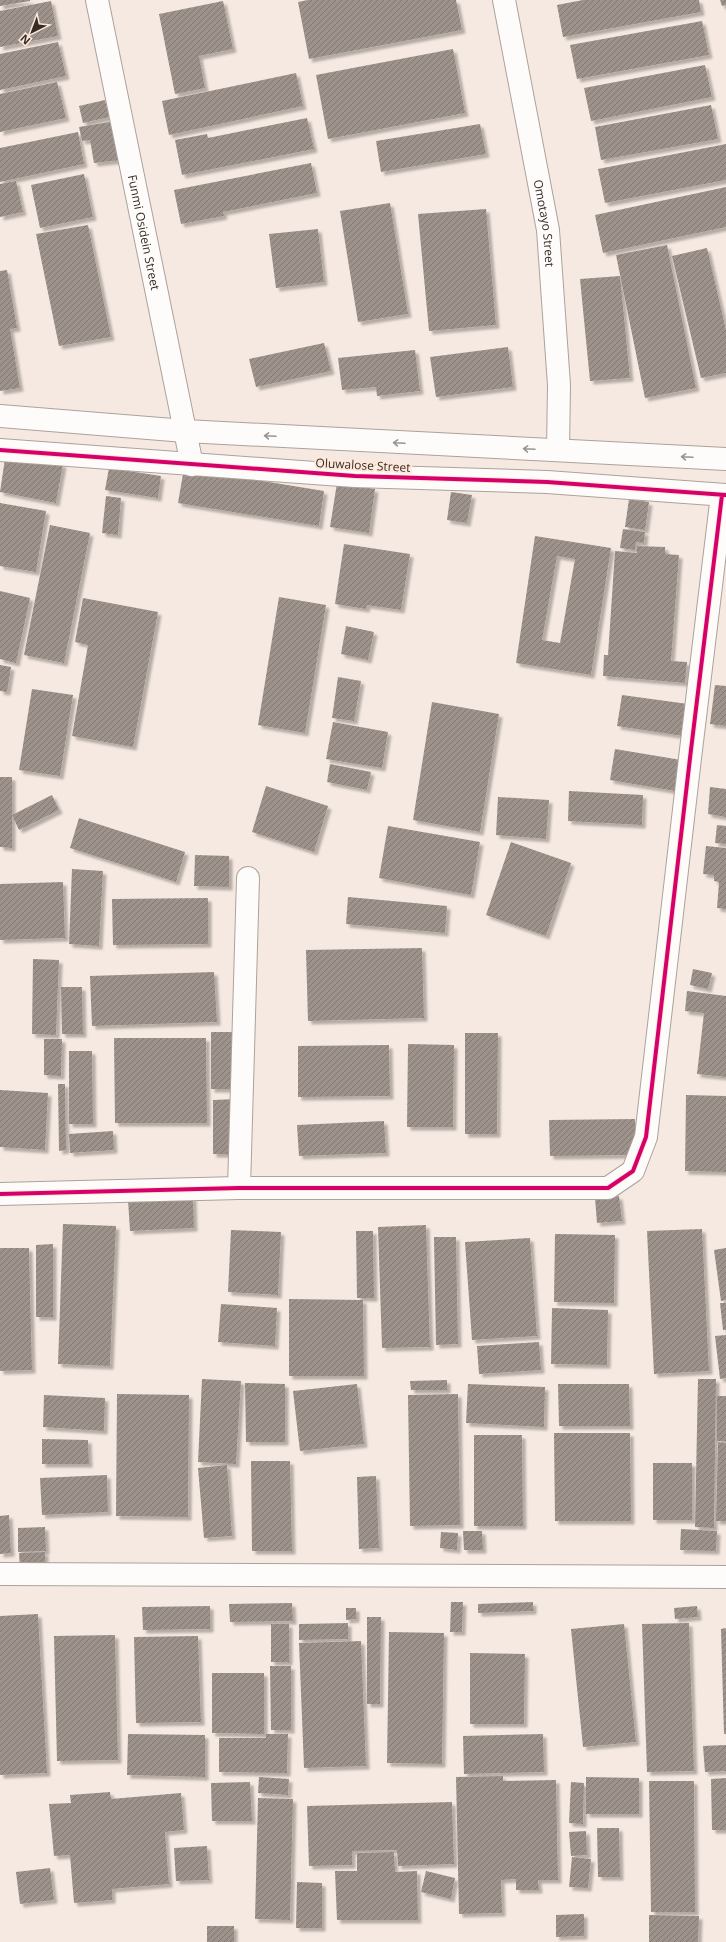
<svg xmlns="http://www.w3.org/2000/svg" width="726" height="1942" font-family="'Open Sans',sans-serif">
	<defs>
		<pattern id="building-hatch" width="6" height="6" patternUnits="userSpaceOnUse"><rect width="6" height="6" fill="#9d938c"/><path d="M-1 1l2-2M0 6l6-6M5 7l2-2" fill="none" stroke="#817872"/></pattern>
		<filter id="shadow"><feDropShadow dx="3.5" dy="3.5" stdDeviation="1" flood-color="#0004"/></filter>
	</defs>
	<rect width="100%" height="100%" fill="#f6e9e1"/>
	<path fill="url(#building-hatch)" fill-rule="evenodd" filter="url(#shadow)" d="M 0,0 L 30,0 L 30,1 L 0,6 Z
		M 308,0 L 456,0 L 462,30 L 309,59 L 298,2 Z
		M 583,0 L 699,0 L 701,12 L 563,37 L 557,5 Z
		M 720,0 L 726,0 L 726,5 L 722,6 Z
		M 51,1 L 58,36 L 0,47 L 0,11 Z
		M 223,1 L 233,49 L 199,56 L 205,88 L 175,94 L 159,14 Z
		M 702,21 L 709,55 L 577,79 L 570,45 Z
		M 58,42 L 66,76 L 0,90 L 0,54 Z
		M 453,49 L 465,113 L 328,139 L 316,75 Z
		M 705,65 L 712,97 L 591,121 L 584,88 Z
		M 296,73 L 303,106 L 169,135 L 162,101 Z
		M 57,82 L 66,118 L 0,132 L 0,94 Z
		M 105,100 L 109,117 L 83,123 L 79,106 Z
		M 711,105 L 718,139 L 601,160 L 595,127 Z
		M 307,118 L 314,149 L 182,175 L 175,140 L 207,134 L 208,138 Z
		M 115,121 L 121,160 L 94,163 L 90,140 L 82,141 L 79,127 Z
		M 480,124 L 486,154 L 381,172 L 376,141 Z
		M 78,132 L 84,164 L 0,182 L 0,148 Z
		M 726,144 L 726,180 L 605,203 L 598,169 Z
		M 311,163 L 317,193 L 223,212 L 224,216 L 181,224 L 174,190 Z
		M 84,174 L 93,217 L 40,228 L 31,185 Z
		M 16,181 L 23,212 L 0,217 L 0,184 Z
		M 726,187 L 726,227 L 603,253 L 595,215 Z
		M 390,203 L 408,314 L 358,322 L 340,211 Z
		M 486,209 L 496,325 L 429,331 L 418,214 Z
		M 88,225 L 111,337 L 59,346 L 36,234 Z
		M 318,229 L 324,282 L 276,288 L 269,234 Z
		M 667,245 L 696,388 L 645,398 L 616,255 Z
		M 707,248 L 726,330 L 726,373 L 701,378 L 672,256 Z
		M 7,270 L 17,328 L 10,329 L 20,388 L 0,391 L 0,271 Z
		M 620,276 L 630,378 L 590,381 L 580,279 Z
		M 324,343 L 331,371 L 256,387 L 249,359 Z
		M 508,347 L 513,387 L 436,397 L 430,357 Z
		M 415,350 L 420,391 L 377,396 L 376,387 L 342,390 L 338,358 Z
		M 6,452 L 63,464 L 56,503 L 0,492 Z
		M 109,468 L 161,476 L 158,498 L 105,490 Z
		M 184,468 L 324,491 L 319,526 L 178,503 Z
		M 337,483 L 375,489 L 369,533 L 330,527 Z
		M 451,492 L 472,495 L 467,523 L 447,520 Z
		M 106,496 L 121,498 L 118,535 L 102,533 Z
		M 629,499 L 649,502 L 645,530 L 625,527 Z
		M 0,503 L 46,511 L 36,572 L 0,566 Z
		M 50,525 L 90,533 L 64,663 L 24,655 Z
		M 623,529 L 645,532 L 644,543 L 636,542 L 635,550 L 620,548 Z
		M 535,536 L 611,548 L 591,675 L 516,663 ZM 557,556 L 575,559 L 560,643 L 542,640 Z
		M 344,544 L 410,554 L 401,610 L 367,605 L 366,609 L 335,604 Z
		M 637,546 L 665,547 L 665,554 L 679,555 L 671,661 L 687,662 L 685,683 L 603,676 L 604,655 L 608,655 L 615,551 L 637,553 Z
		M 0,591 L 30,598 L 16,663 L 0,659 Z
		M 279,597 L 326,605 L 305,733 L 258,725 Z
		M 83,598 L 158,612 L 133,747 L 72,736 L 88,645 L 75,642 Z
		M 346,626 L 374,632 L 368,660 L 341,654 Z
		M 0,665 L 11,667 L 7,692 L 0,691 Z
		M 338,677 L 361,681 L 354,721 L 332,718 Z
		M 715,685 L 726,686 L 726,726 L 710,724 Z
		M 32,689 L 73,695 L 60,776 L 19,770 Z
		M 622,695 L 688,704 L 683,736 L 617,726 Z
		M 432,702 L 499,714 L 480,832 L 413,820 Z
		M 333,722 L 388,732 L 382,768 L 326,759 Z
		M 615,749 L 681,760 L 675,791 L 610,780 Z
		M 330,764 L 371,772 L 367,790 L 327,782 Z
		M 0,777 L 12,777 L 12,848 L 0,847 Z
		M 266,786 L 328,806 L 314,852 L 252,832 Z
		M 710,787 L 726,789 L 726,817 L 708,814 Z
		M 569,791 L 643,795 L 642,825 L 568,821 Z
		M 52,795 L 59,810 L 19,830 L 12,815 Z
		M 498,797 L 549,800 L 546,839 L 496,835 Z
		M 79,818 L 185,852 L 176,882 L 70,848 Z
		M 717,825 L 726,826 L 726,844 L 715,843 Z
		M 388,826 L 480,842 L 471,895 L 379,878 Z
		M 511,842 L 571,863 L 546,936 L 486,915 Z
		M 706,846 L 726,848 L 726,909 L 717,908 L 719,882 L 714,881 L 714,875 L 703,874 Z
		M 195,855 L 229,856 L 229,887 L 194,886 Z
		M 72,869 L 103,871 L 99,946 L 69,944 Z
		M 63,882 L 65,938 L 0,940 L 0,884 Z
		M 348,897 L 447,906 L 445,933 L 346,924 Z
		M 208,898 L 208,944 L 113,945 L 112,899 Z
		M 422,948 L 424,1018 L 308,1021 L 306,950 Z
		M 33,959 L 59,960 L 56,1035 L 32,1034 Z
		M 693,969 L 712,973 L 708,989 L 690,985 Z
		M 214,972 L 217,1022 L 92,1026 L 90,976 Z
		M 61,987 L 82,987 L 83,1034 L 62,1034 Z
		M 687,991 L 726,996 L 726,1077 L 697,1074 L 704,1013 L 685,1011 Z
		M 211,1032 L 238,1032 L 238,1089 L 211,1089 Z
		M 465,1033 L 498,1033 L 497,1134 L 465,1134 Z
		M 114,1038 L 206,1038 L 207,1123 L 115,1123 Z
		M 44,1039 L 62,1039 L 61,1076 L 44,1075 Z
		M 408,1044 L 454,1045 L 453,1127 L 407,1127 Z
		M 389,1045 L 390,1096 L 298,1097 L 298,1046 Z
		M 69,1051 L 92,1051 L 93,1124 L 69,1124 Z
		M 58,1084 L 65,1084 L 66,1150 L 59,1151 Z
		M 0,1090 L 48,1093 L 45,1150 L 0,1147 Z
		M 686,1095 L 726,1096 L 726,1172 L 685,1171 Z
		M 236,1099 L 236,1154 L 213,1154 L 213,1100 Z
		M 635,1119 L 636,1155 L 550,1156 L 549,1120 Z
		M 384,1121 L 386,1153 L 299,1156 L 297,1125 Z
		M 113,1131 L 114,1150 L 70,1153 L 69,1134 Z
		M 619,1196 L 622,1221 L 597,1223 L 595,1198 Z
		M 193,1197 L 194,1228 L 130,1231 L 128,1200 Z
		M 63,1224 L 116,1226 L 110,1366 L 58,1364 Z
		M 426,1225 L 430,1347 L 382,1348 L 378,1227 Z
		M 702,1229 L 709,1371 L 654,1374 L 647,1231 Z
		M 231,1230 L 281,1232 L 278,1295 L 228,1292 Z
		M 356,1231 L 373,1231 L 374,1298 L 357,1298 Z
		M 555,1234 L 615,1235 L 614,1303 L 554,1302 Z
		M 434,1237 L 456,1237 L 458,1344 L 436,1345 Z
		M 530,1238 L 537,1336 L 472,1340 L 465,1242 Z
		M 53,1244 L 53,1317 L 36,1317 L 36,1245 Z
		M 0,1248 L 29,1248 L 32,1370 L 0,1371 Z
		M 726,1248 L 726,1300 L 721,1301 L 714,1250 Z
		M 289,1299 L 363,1300 L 364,1376 L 289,1376 Z
		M 720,1303 L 726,1303 L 726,1330 L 723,1330 Z
		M 221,1304 L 277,1308 L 275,1346 L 218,1342 Z
		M 552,1308 L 608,1310 L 607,1365 L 551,1364 Z
		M 726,1335 L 726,1378 L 720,1379 L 715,1336 Z
		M 539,1342 L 541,1370 L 479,1374 L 477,1346 Z
		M 202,1379 L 241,1381 L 236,1464 L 198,1462 Z
		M 698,1379 L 716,1379 L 714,1528 L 695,1527 Z
		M 447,1380 L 447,1390 L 411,1390 L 410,1381 Z
		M 245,1383 L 285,1384 L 285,1442 L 246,1442 Z
		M 357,1384 L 364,1444 L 300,1451 L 293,1391 Z
		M 468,1384 L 545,1387 L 544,1427 L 466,1423 Z
		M 558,1384 L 629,1384 L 630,1426 L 559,1426 Z
		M 117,1394 L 189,1395 L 188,1517 L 116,1516 Z
		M 458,1394 L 460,1525 L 410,1526 L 408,1395 Z
		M 44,1395 L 105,1398 L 104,1431 L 43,1427 Z
		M 717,1396 L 726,1396 L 726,1441 L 717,1441 Z
		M 554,1433 L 630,1433 L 631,1521 L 555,1521 Z
		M 474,1435 L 522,1435 L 523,1526 L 474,1526 Z
		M 42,1439 L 88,1440 L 89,1464 L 42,1464 Z
		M 718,1442 L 726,1443 L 726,1521 L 716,1521 Z
		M 251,1461 L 290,1461 L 292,1551 L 252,1551 Z
		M 653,1463 L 692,1463 L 692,1520 L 653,1520 Z
		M 227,1465 L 232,1536 L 204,1538 L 198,1468 Z
		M 107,1475 L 108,1512 L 42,1515 L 40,1478 Z
		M 376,1476 L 379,1548 L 359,1549 L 357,1477 Z
		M 9,1515 L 11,1553 L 0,1554 L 0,1516 Z
		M 45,1527 L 46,1551 L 18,1552 L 18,1528 Z
		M 681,1529 L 717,1531 L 716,1551 L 680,1550 Z
		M 463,1531 L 482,1531 L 483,1550 L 464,1550 Z
		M 441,1532 L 458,1533 L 457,1550 L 440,1548 Z
		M 45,1552 L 45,1570 L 20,1570 L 19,1553 Z
		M 451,1602 L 463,1602 L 462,1632 L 450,1632 Z
		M 533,1602 L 533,1611 L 478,1613 L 478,1604 Z
		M 292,1603 L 293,1621 L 230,1622 L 229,1604 Z
		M 210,1606 L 210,1629 L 143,1630 L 142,1607 Z
		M 697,1606 L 698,1617 L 675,1619 L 674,1608 Z
		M 346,1608 L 356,1608 L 356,1619 L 346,1620 Z
		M 38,1614 L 47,1773 L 0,1775 L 0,1616 Z
		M 367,1617 L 381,1617 L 380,1704 L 367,1704 Z
		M 348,1623 L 348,1639 L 299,1640 L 299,1624 Z
		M 689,1623 L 694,1771 L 647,1772 L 642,1624 Z
		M 271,1624 L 289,1624 L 289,1662 L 271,1662 Z
		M 624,1624 L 636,1742 L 583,1747 L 571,1629 Z
		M 726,1628 L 726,1734 L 724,1734 L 721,1629 Z
		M 389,1632 L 444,1633 L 442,1764 L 387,1763 Z
		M 115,1635 L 118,1760 L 57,1761 L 54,1636 Z
		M 198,1636 L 201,1722 L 136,1723 L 134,1637 Z
		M 361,1641 L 366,1766 L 304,1768 L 299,1643 Z
		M 470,1653 L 525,1654 L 524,1724 L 470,1724 Z
		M 270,1666 L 291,1666 L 291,1730 L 271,1730 Z
		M 212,1673 L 264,1673 L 264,1734 L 212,1733 Z
		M 128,1734 L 205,1735 L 205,1777 L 127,1775 Z
		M 266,1734 L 288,1734 L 287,1773 L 219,1772 L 219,1738 L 266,1738 Z
		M 543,1734 L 544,1772 L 464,1774 L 463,1736 Z
		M 726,1745 L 726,1771 L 705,1772 L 703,1746 Z
		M 503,1776 L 503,1781 L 556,1780 L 558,1880 L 538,1880 L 539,1890 L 516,1890 L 516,1879 L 501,1880 L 502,1913 L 459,1914 L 456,1777 Z
		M 259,1777 L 289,1779 L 288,1795 L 258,1793 Z
		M 586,1777 L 639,1778 L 639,1814 L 586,1814 Z
		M 726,1778 L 726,1830 L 712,1830 L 711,1779 Z
		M 649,1781 L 694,1781 L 695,1912 L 651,1912 Z
		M 250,1782 L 252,1821 L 212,1821 L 211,1783 Z
		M 571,1782 L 584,1783 L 583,1824 L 569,1823 Z
		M 110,1792 L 111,1799 L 181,1793 L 184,1830 L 165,1832 L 169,1884 L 112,1889 L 112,1900 L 74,1903 L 70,1855 L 54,1856 L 49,1804 L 71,1803 L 70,1795 Z
		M 258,1798 L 293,1799 L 290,1920 L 255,1919 Z
		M 452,1802 L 454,1864 L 398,1866 L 397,1850 L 352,1851 L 352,1865 L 309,1866 L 307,1806 Z
		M 597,1828 L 619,1828 L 620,1877 L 598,1877 Z
		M 586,1831 L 587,1855 L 571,1856 L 569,1832 Z
		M 207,1846 L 209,1880 L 176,1881 L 174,1848 Z
		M 394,1852 L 395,1872 L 417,1871 L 418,1920 L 337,1920 L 335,1871 L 357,1871 L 357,1853 Z
		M 572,1857 L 591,1859 L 588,1888 L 569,1887 Z
		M 50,1868 L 54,1900 L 20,1904 L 16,1872 Z
		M 426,1871 L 455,1878 L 451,1899 L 421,1892 Z
		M 297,1882 L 322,1883 L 322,1928 L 296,1928 Z
		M 584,1914 L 584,1936 L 556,1937 L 556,1915 Z
		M 649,1915 L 699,1916 L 698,1942 L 649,1942 Z
		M 207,1926 L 234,1926 L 234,1942 L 207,1942 Z"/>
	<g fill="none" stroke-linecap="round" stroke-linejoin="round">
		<g stroke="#aca29b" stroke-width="24">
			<g id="street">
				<path id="s1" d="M 97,0 L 192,465"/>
				<path id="s2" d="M 504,0 L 548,230 L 559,385 L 558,450"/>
				<path d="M 239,1188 L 248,878"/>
				<path d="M 0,1194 L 239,1188 L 608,1188 L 633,1171 L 646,1137 L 690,758 L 722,495"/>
				<path d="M 0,1574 L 726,1577"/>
			</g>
		</g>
		<g stroke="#aca29b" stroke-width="24">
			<path id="secondary" d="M 0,416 L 185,431 L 726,459
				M 0,450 L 355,476 L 547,482 L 726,495"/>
		</g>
		<use href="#street" stroke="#fefcfa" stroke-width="22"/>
		<use href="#secondary" stroke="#fefcfa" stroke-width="22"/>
		<g stroke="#fee8d9" stroke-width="6">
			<path id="cycleway" d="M 0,450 L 355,476 L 547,482 L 726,495
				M 0,1194 L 239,1188 L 608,1188 L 633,1171 L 646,1137 L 690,758 L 722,495"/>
		</g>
		<use href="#cycleway" stroke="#d6006c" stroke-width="4"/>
	</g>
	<defs><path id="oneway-shaft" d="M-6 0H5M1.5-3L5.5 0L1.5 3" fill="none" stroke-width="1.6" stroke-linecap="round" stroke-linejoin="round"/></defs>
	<g stroke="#9a9490">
		<use href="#oneway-shaft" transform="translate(270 436) rotate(-177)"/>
		<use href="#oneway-shaft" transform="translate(399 443) rotate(-177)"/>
		<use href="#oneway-shaft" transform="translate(529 449) rotate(-177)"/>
		<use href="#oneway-shaft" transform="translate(687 457) rotate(-177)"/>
	</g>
	<g text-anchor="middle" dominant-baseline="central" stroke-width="4" stroke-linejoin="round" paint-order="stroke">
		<g font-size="12" fill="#362b25" stroke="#fee8d9">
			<text stroke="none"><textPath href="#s2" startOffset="227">Omotayo Street</textPath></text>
			<text stroke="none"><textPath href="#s1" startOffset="237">Funmi Osidein Street</textPath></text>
			<text transform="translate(363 465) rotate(3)">Oluwalose Street</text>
		</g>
	</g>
	<g transform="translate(32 32) rotate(222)" stroke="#fee8d9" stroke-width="3" paint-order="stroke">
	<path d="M0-3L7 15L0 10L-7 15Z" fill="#362b25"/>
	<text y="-6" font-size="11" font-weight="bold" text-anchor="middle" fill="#362b25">N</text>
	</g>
</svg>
